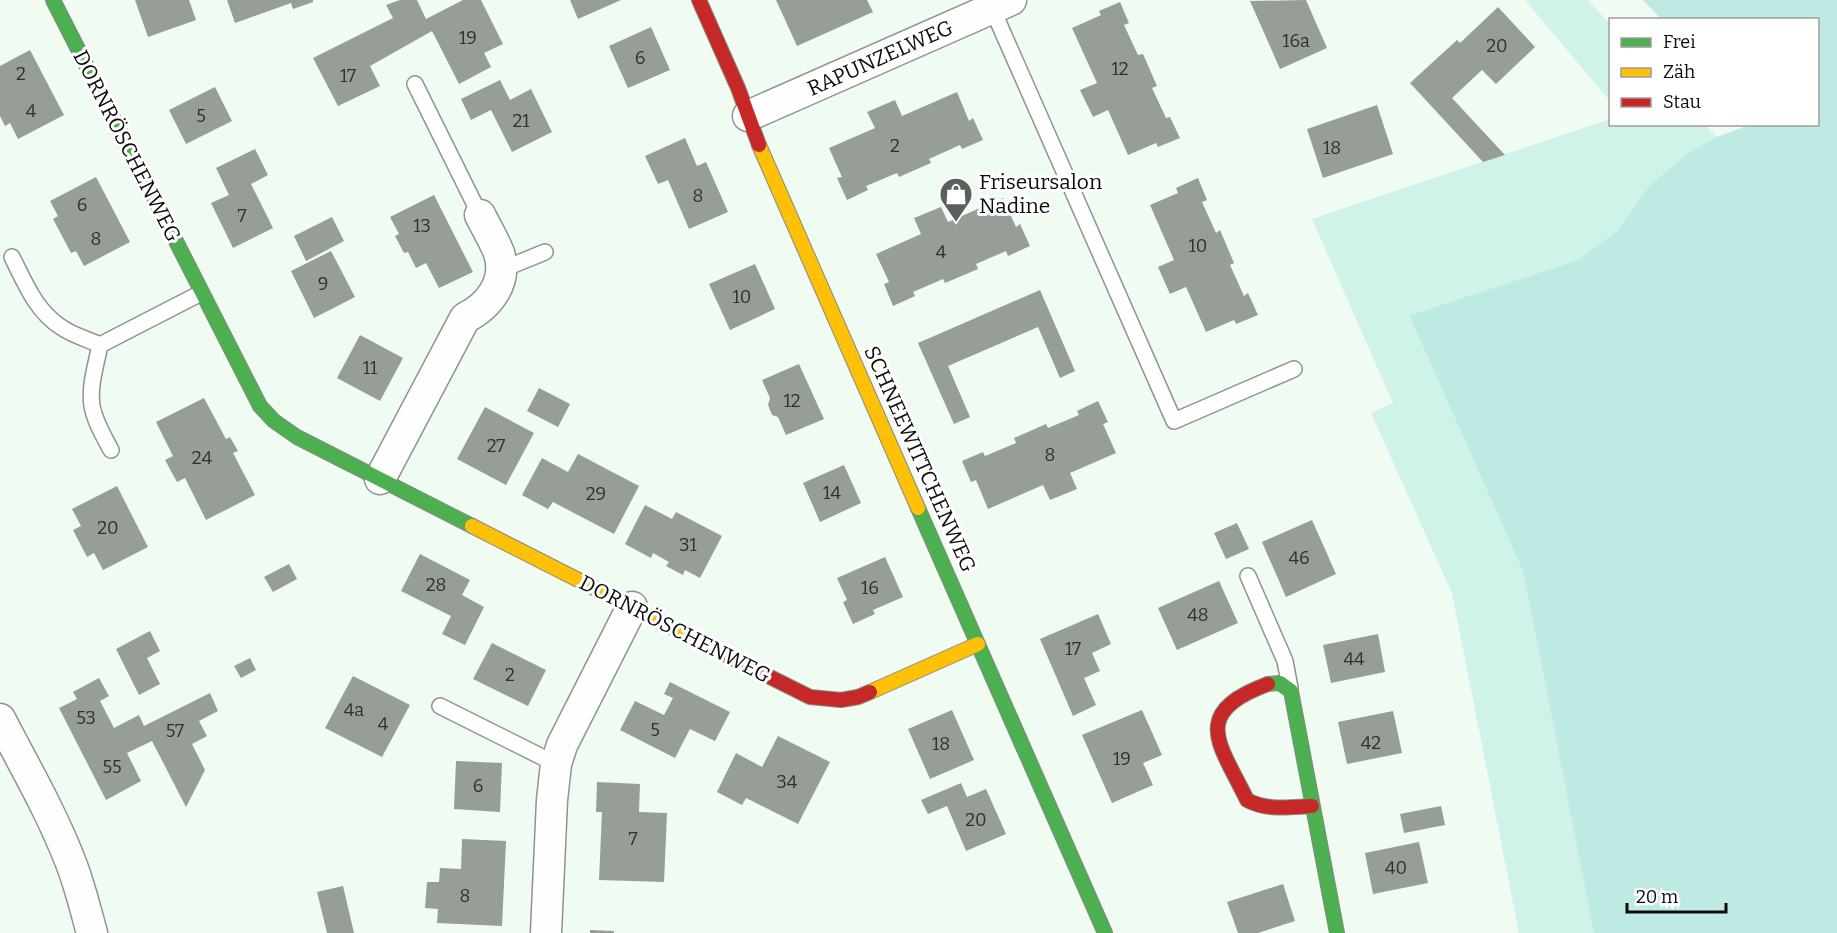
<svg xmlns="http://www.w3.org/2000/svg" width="1837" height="933" font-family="Bitter,serif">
	<rect width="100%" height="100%" fill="#f0fbf2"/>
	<path fill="#cff2e9" d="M 1525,0 L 1588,0 L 1610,24 L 1610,101 Z
		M 1610,119 L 1610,124 L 1705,125 L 1717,137 L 1688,153 L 1650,185 L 1617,231 L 1578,260 L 1409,317 L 1523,571 L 1594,933 L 1519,933 L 1452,593 L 1371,413 L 1393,403 L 1312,219 Z"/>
	<path fill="#bdeae2" d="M 1643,0 L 1837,0 L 1837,933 L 1594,933 L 1523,571 L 1409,316 L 1578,260 L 1617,231 L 1650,185 L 1688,153 L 1717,137 L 1749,125 L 1818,124 L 1818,20 L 1661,19 Z"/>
	<path fill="#979e97" d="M 135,0 L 189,0 L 196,20 L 148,37 Z
		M 227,0 L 313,0 L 313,2 L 293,9 L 291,3 L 235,23 Z
		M 400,0 L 417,0 L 426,19 L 463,0 L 481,0 L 503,44 L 484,53 L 491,67 L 459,84 L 432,31 L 370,66 L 380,86 L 338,106 L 313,58 L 393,18 L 386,5 Z
		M 570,0 L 621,0 L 578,19 Z
		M 776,0 L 867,0 L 873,12 L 797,46 Z
		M 1306,0 L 1327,48 L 1280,69 L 1250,1 Z
		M 1120,2 L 1129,23 L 1124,25 L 1138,55 L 1143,54 L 1157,86 L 1152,88 L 1166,118 L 1170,117 L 1180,138 L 1158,147 L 1156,143 L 1128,155 L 1108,110 L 1093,117 L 1080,90 L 1097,83 L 1072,28 L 1101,15 L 1099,11 Z
		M 1498,7 L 1535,47 L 1496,84 L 1482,70 L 1452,98 L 1505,155 L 1483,162 L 1410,83 L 1457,40 L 1460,43 Z
		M 651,27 L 670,70 L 628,88 L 609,46 Z
		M 30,50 L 64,115 L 18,139 L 10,123 L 5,126 L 0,116 L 0,66 Z
		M 500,80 L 510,100 L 531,89 L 552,132 L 512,152 L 491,110 L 471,120 L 461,99 Z
		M 215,87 L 232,121 L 186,144 L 169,110 Z
		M 957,92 L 969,121 L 973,118 L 983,140 L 962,149 L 960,145 L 929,159 L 931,163 L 899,177 L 897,173 L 866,186 L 868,190 L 847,200 L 837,178 L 842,177 L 829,148 L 875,128 L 867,112 L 895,100 L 902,116 Z
		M 1377,105 L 1393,154 L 1323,178 L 1307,129 Z
		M 685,138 L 697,166 L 706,162 L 728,212 L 689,229 L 668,180 L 658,184 L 645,156 Z
		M 255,149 L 268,175 L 251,184 L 273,228 L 233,248 L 211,203 L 229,195 L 216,168 Z
		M 96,177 L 130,242 L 84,266 L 76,251 L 71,253 L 53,219 L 58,216 L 50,201 Z
		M 1198,178 L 1207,200 L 1202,202 L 1216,233 L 1220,230 L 1234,263 L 1230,265 L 1244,296 L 1248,293 L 1258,315 L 1236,324 L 1234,320 L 1206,332 L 1186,287 L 1170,294 L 1158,267 L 1174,260 L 1150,205 L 1178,193 L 1176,188 Z
		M 434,195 L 473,272 L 439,288 L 426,263 L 416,268 L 408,252 L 404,253 L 395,236 L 399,234 L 390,217 Z
		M 1003,198 L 1016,227 L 1020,224 L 1030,246 L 1008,256 L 1006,251 L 976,264 L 978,269 L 945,283 L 943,279 L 913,292 L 915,296 L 893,306 L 884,284 L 889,282 L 876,254 L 921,234 L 914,218 L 941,207 L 948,222 Z
		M 332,217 L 344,241 L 306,261 L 294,236 Z
		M 331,251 L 355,297 L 314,318 L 291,271 Z
		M 755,264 L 775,309 L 730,330 L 709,284 Z
		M 1040,290 L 1075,371 L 1060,378 L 1038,327 L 948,366 L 970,417 L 954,424 L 918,343 Z
		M 360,335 L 403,358 L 380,401 L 337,378 Z
		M 799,364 L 824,419 L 786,435 L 778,417 L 772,415 L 768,405 L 770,398 L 762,380 Z
		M 539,388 L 570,404 L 558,427 L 527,411 Z
		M 204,398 L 226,439 L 230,437 L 238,451 L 233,453 L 255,495 L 206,520 L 185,478 L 177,482 L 165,460 L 173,456 L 156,422 Z
		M 1098,401 L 1108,422 L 1103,424 L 1116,453 L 1070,473 L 1077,489 L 1050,500 L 1043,485 L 988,509 L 976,480 L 971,482 L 962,461 L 983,452 L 985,456 L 1016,443 L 1014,438 L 1046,424 L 1048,428 L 1079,415 L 1077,411 Z
		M 485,407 L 534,433 L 506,485 L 457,459 Z
		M 578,454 L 639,486 L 614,534 L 553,502 L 548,509 L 522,495 L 542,458 L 568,472 Z
		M 844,465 L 861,503 L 820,522 L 803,483 Z
		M 117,486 L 148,547 L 103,570 L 94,553 L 87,557 L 73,530 L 81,526 L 72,509 Z
		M 645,505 L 672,519 L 676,512 L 722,536 L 700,578 L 685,570 L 683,575 L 666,566 L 669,562 L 653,553 L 651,558 L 625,544 Z
		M 1312,520 L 1336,574 L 1286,597 L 1262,542 Z
		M 1237,523 L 1249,549 L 1226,559 L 1214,533 Z
		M 420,554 L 470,580 L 462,595 L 484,607 L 465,645 L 442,634 L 451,616 L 401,591 Z
		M 885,557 L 903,597 L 873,610 L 875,614 L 853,624 L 843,602 L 847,600 L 837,578 Z
		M 289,564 L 297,579 L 273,592 L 264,577 Z
		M 1219,581 L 1238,623 L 1177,650 L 1158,608 Z
		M 1098,614 L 1111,644 L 1092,653 L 1100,671 L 1084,678 L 1096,705 L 1073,716 L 1040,639 Z
		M 150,631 L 160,651 L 147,658 L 160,684 L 139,695 L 116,649 Z
		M 1378,634 L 1385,672 L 1331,683 L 1323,645 Z
		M 492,643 L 546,670 L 528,706 L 473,679 Z
		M 250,658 L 256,670 L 241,678 L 234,666 Z
		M 353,676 L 410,705 L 382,757 L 325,728 Z
		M 99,678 L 109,696 L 100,701 L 114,728 L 139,715 L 144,726 L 210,693 L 218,711 L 199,721 L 207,736 L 192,744 L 205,770 L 186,807 L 152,741 L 127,753 L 141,781 L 106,800 L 59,708 L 77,699 L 73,692 Z
		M 670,682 L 730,712 L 715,741 L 690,729 L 675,758 L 620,730 L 635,701 L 664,715 L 673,698 L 664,694 Z
		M 952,710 L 974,760 L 930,779 L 908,729 Z
		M 1142,710 L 1162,755 L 1143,763 L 1153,785 L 1112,803 L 1082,735 Z
		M 1393,711 L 1402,753 L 1347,764 L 1338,722 Z
		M 778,736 L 830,762 L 798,824 L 746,798 L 742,805 L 717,792 L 736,753 L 762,767 Z
		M 456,761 L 502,763 L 500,812 L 454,809 Z
		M 597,782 L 640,784 L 639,812 L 667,813 L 664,882 L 599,880 L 602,812 L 596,812 Z
		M 961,783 L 967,797 L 986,789 L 1006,834 L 966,851 L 947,806 L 928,814 L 921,800 Z
		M 1441,806 L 1445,825 L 1404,833 L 1400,814 Z
		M 462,839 L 506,841 L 502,926 L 437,923 L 438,909 L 425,908 L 427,882 L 439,882 L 440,868 L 461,869 Z
		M 1419,842 L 1428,883 L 1373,894 L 1365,853 Z
		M 1283,884 L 1295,921 L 1258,933 L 1238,933 L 1227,902 Z
		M 343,886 L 354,933 L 327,933 L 317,892 Z
		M 590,930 L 614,931 L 614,933 L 590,933 Z"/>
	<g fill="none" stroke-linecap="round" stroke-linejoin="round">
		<g stroke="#8f9490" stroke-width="18">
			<path id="lane" d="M 992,8 L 1174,421 L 1294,369
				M 415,84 L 480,215
				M 12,257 C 25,283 36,311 61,327 C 72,335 87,339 100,345 L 201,293
				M 501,270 L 545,252
				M 100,345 C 96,365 89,386 92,406 C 95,422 104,437 111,450
				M 1248,576 L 1285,661 L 1290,688
				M 440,706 L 556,764"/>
		</g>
		<g stroke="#8f9490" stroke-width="33">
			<path id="street" d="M 748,116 L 1011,0
				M 380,479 L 465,318 C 489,306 508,282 499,253 C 494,240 486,227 480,215
				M 0,719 C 24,765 50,810 69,858 C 79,882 85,908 92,933
				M 546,933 L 552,800 L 556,764 L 562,745 L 632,607"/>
		</g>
		<g stroke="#858a86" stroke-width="16">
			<path id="fast" d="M 53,0 L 260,406 L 274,421 L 297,437 L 472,526
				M 918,508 L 1105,933
				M 1268,684 L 1280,683 L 1291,691 L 1337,933"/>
		</g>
		<g stroke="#858a86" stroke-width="16">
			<path id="slow" d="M 759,145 L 918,508
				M 472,526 L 730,657
				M 870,692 L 978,644"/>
		</g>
		<g stroke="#858a86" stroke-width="16">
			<path id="jam" d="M 699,0 L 738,88 L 759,145
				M 730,657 L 810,697 L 841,700 L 858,697 L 870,692
				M 1268,684 C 1189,713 1220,744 1247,800 C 1267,811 1290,807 1312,806"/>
		</g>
		<use href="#lane" stroke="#fdfefd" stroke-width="15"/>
		<use href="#street" stroke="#fdfefd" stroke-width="30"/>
		<use href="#fast" stroke="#4caf50" stroke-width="14"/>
		<use href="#slow" stroke="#ffc107" stroke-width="14"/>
		<use href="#jam" stroke="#c62828" stroke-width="14"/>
	</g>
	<defs>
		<g id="shop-pin" transform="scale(1.725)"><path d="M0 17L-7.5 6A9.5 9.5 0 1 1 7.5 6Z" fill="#5c605c" stroke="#fff"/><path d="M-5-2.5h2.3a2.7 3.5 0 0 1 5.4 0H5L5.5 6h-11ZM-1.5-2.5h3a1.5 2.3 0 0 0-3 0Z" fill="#fff"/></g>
	</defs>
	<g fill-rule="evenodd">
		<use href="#shop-pin" x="956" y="194"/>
	</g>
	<g text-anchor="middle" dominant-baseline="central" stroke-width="6" stroke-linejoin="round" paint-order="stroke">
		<g font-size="18" fill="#2f302f">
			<text x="468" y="38">19</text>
			<text x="1296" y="41">16a</text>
			<text x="1497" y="46">20</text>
			<text x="640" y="58">6</text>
			<text x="1120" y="69">12</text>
			<text x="21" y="74">2</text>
			<text x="348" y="76">17</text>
			<text x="31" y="111">4</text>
			<text x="201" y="116">5</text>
			<text x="521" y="121">21</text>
			<text x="895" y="146">2</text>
			<text x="1332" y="148">18</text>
			<text x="698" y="196">8</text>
			<text x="82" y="205">6</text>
			<text x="242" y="216">7</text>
			<text x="422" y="226">13</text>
			<text x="96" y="239">8</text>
			<text x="1198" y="246">10</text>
			<text x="941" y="252">4</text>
			<text x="323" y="284">9</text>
			<text x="742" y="297">10</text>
			<text x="370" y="368">11</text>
			<text x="792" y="401">12</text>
			<text x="496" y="446">27</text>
			<text x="1050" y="455">8</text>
			<text x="202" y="458">24</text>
			<text x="832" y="493">14</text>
			<text x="596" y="494">29</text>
			<text x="108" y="528">20</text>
			<text x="688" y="545">31</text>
			<text x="1299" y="558">46</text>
			<text x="436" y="585">28</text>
			<text x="870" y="588">16</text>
			<text x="1198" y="615">48</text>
			<text x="1073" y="649">17</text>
			<text x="1354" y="659">44</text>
			<text x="510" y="675">2</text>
			<text x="354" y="710">4a</text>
			<text x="86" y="718">53</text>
			<text x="383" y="724">4</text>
			<text x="655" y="730">5</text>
			<text x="175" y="731">57</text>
			<text x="1371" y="743">42</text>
			<text x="941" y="744">18</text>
			<text x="1122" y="759">19</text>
			<text x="112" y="767">55</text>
			<text x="787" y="782">34</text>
			<text x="478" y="786">6</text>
			<text x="976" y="820">20</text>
			<text x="633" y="839">7</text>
			<text x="1396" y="868">40</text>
			<text x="465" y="896">8</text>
		</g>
		<g font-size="21" fill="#0c0c0c" stroke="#fff">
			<text transform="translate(880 58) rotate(-24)">RAPUNZELWEG</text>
			<text transform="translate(127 146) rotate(63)">DORNRÖSCHENWEG</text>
			<text transform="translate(920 459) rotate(66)">SCHNEEWITTCHENWEG</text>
			<text transform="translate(675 629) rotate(27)">DORNRÖSCHENWEG</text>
		</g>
		<g font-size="21" fill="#0c0c0c" stroke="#fff" text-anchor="start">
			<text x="979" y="182">Friseursalon<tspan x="979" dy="24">Nadine</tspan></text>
		</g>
	</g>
	<rect x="1609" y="18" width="210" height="108" fill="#ffffff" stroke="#9e9e9e" stroke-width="1.5"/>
	<rect x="1621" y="38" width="30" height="9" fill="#4caf50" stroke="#9e9e9e" stroke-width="1.5"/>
	<text x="1663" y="48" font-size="18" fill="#0c0c0c">Frei</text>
	<rect x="1621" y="68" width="30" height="9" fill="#ffc107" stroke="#9e9e9e" stroke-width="1.5"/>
	<text x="1663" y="78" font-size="18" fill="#0c0c0c">Zäh</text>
	<rect x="1621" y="98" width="30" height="9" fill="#c62828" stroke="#9e9e9e" stroke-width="1.5"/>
	<text x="1663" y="108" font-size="18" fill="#0c0c0c">Stau</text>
	<path d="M1627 903v9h99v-9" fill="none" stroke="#0c0c0c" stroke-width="3"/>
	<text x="1636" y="903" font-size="18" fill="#0c0c0c" stroke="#ffffff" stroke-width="4.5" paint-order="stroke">20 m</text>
</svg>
